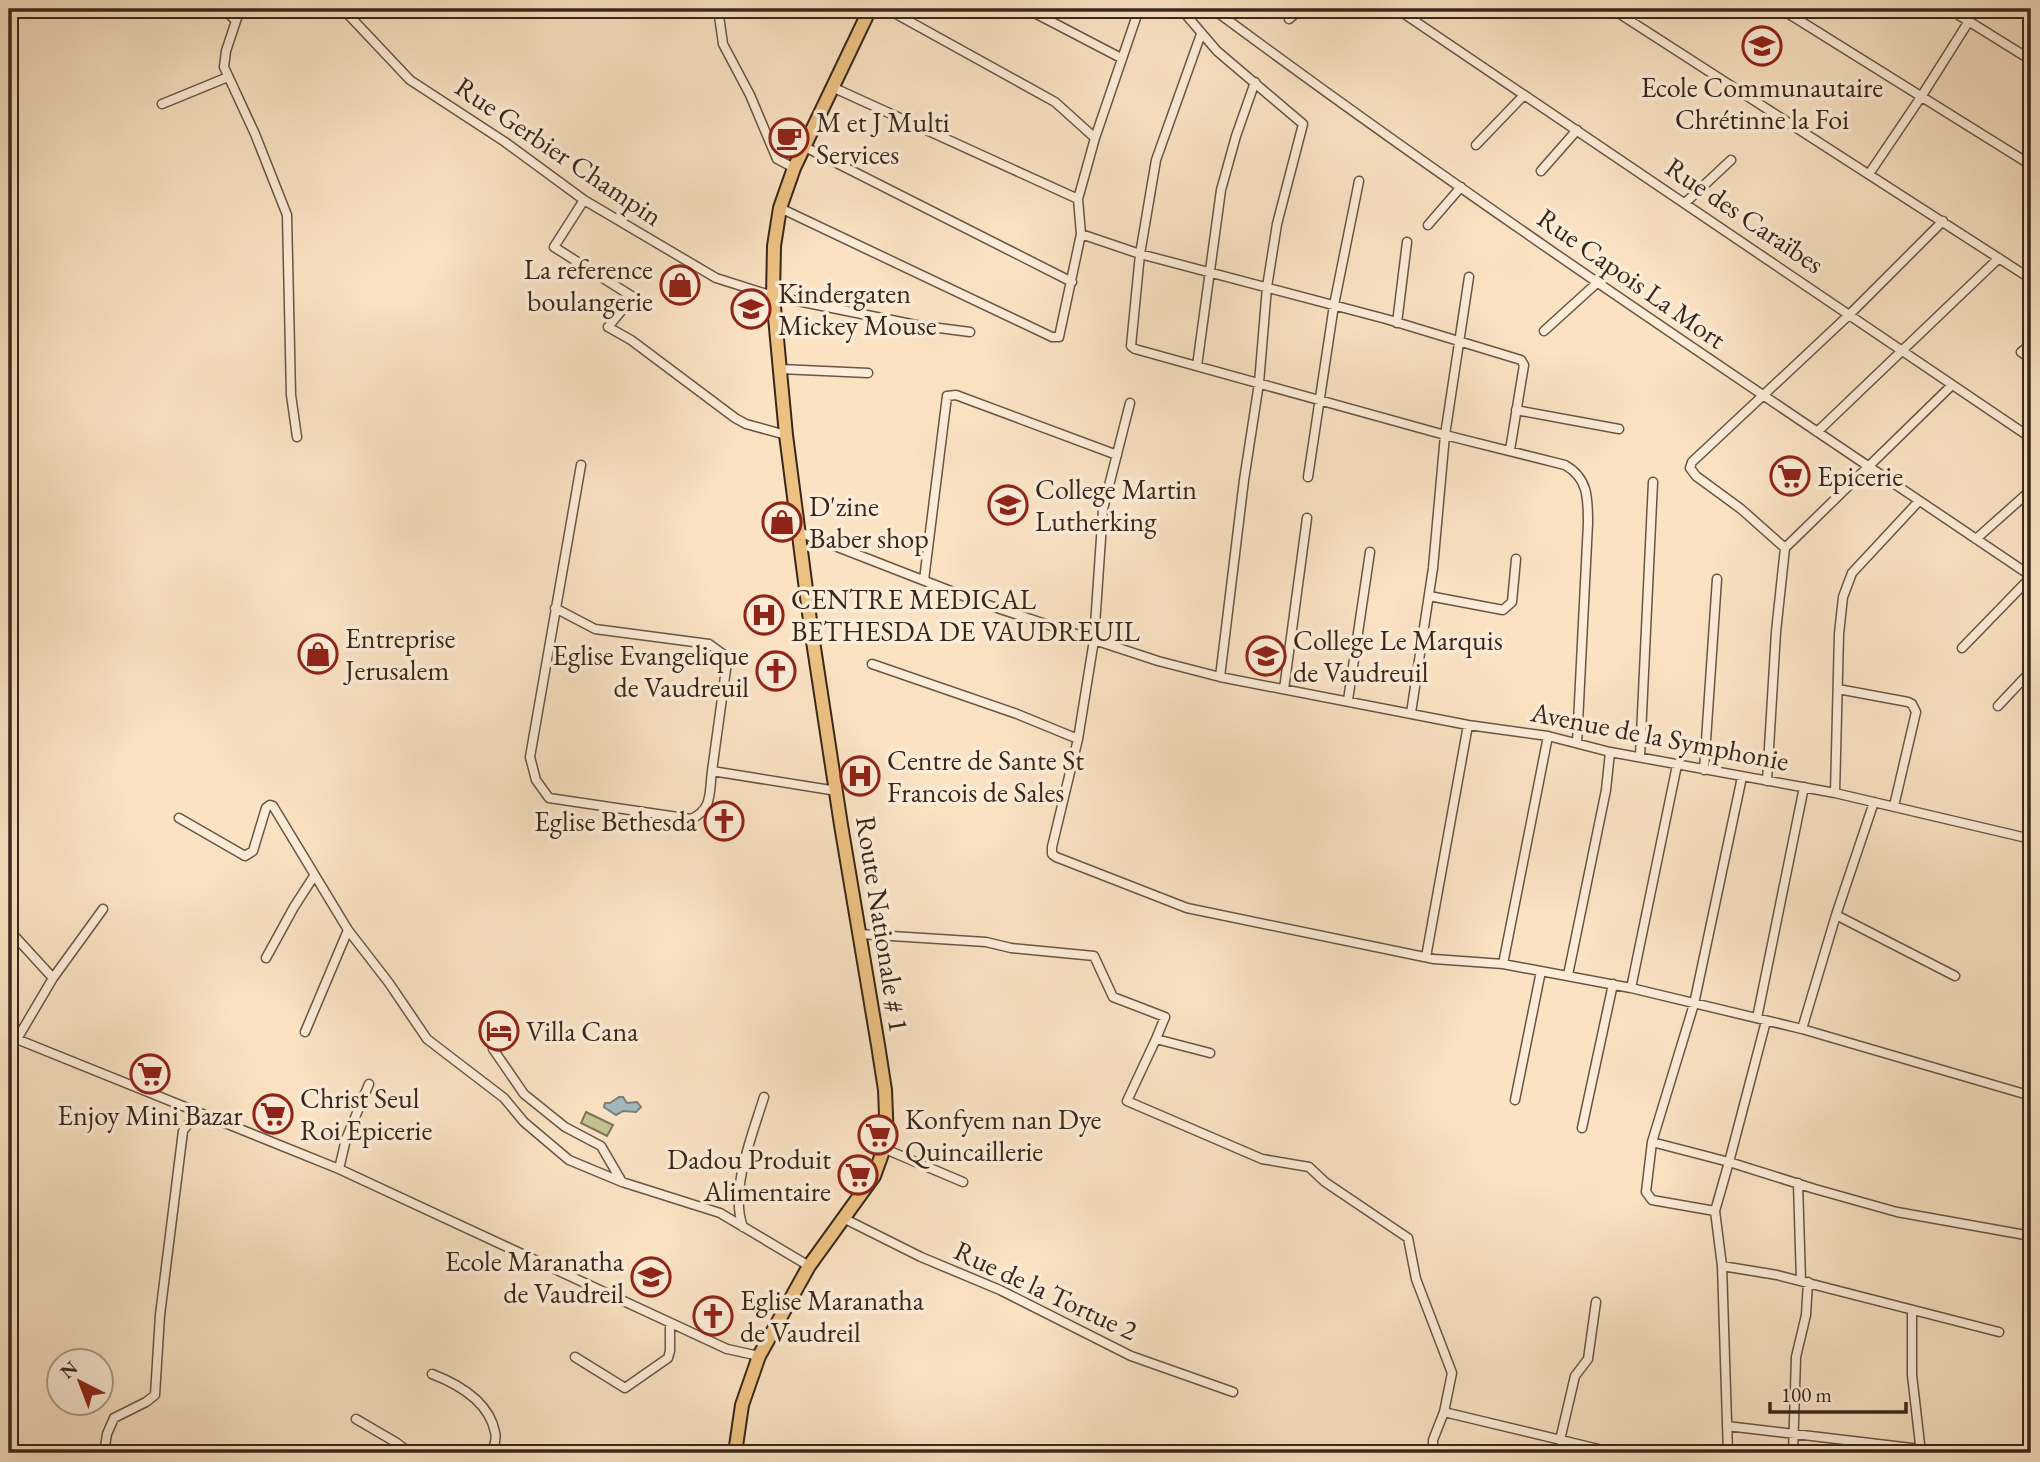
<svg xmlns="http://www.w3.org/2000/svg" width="2040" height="1462" font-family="'EB Garamond',serif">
	<rect width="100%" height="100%" fill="#fae2c3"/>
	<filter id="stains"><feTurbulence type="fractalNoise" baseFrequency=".00286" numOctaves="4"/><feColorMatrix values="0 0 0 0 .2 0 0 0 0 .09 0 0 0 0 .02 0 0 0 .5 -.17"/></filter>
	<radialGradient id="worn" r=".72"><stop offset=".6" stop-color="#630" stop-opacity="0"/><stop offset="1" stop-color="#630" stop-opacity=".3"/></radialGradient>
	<path fill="#c4c28f" stroke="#7e7555" stroke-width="2" d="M 586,1112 L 613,1125 L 607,1136 L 581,1123 Z"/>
	<path fill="#a5babf" stroke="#79807d" stroke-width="2" d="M 619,1097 L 623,1097 L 627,1103 L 637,1102 L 641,1107 L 636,1112 L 623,1111 L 616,1115 L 604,1107 L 605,1103 L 610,1103 Z"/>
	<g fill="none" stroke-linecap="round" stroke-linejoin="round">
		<g stroke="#685645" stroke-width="11">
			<path id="minor" d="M 224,9 L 235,20
				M 240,9 L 226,51 L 224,67 L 255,134 L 287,215 L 291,395 L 297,437
				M 343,9 L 410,80 L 505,142 L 584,200 L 716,278 L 773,296 L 916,325 L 970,332
				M 718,9 L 723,44 L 750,95 L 777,159 L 794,168
				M 887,9 L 1055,102 L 1095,138
				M 1027,9 L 1121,58
				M 1181,9 L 1217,51 L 1303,124 L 1277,224 L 1267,287 L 1259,383 L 1244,480 L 1220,677
				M 1213,9 C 1479,207 1756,390 2031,576
				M 1397,9 L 2031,438
				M 1612,9 L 2031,279
				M 1781,9 L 2031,165
				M 1949,9 L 2031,60
				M 1289,19 L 1301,9
				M 1630,20 L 1638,9
				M 1201,34 L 1156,160 L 1140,254 L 1131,346 L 1135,349 L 1445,435 L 1565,465 C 1588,478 1588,498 1588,523 L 1577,743
				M 832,87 L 1078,199
				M 162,104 L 228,77
				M 1476,145 L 1524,95
				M 805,147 L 1072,282
				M 1541,171 L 1577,130
				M 1869,174 L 1921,97 L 1969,21
				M 584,200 L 554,247 L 633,297 L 608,327 L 631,340 L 735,418 L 746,424 L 786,435
				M 1685,203 L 1731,160
				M 780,208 L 1052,337 L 1059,337 L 1081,234 L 1078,199 L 1095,138 L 1139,9
				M 1428,225 L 1461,187
				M 1081,234 L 1140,254 L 1386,319 L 1521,360 L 1524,365 L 1510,450
				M 1397,323 L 1407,242
				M 1544,331 L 1598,282
				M 2031,344 L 2021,352 L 2031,359
				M 1197,366 L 1221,190 L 1236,136 L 1255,82
				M 780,369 L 868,373
				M 1130,403 L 1103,509 L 1094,640 L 1078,739 L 1052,847 L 1052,854 L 1056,857 L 1187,908 L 1434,959 L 1503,964 L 1631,988 L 1677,765
				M 1516,410 L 1619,429
				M 1817,432 L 1999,258
				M 581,465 L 530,757 L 536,780 L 549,798 L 691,819 C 713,809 709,793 712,771 L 837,791
				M 1308,477 L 1334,305 L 1359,181
				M 799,532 L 979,602 L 1158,661 L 1220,677 L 1468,725 L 1548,736 L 1610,752 L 1835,793 L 2031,839
				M 1976,539 L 2031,490
				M 1785,548 L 1741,509 L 1696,476 L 1690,468 L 1692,462 L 1850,314 L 1943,221
				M 924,580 L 947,396 L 956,395 L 1117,455
				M 1429,596 L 1503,610 L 1512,602 L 1516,559
				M 555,608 L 595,629 L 709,644 L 724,655 L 727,662 L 712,771
				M 1962,648 L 2031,577
				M 872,664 L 1017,714 L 1078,739
				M 1284,689 L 1307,518
				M 1838,689 L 1908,702 L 1912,704 L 1916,712 L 1894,806
				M 1348,700 L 1370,552
				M 1998,706 L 2031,671
				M 1411,713 L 1433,568 L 1445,435 L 1469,277
				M 1640,756 L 1653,482
				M 1704,770 L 1717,579
				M 1767,781 L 1776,632 L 1785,548 L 1952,385
				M 1835,793 L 1839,634 L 1843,597 L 1852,573 L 1919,501
				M 179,818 L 245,856 L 253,851 L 266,808 L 270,805 L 273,806 L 348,930 L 389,983 L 427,1039 L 504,1098 L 524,1122 L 569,1160 L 622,1182 L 720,1213 L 809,1266
				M 1836,915 L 1955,976
				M 9,930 L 53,978 L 17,1039
				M 860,934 L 986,942 L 1011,948 L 1094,956 L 1113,997 L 1165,1017 L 1156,1039 L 1210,1053
				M 1426,957 L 1468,725
				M 266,958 L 294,907 L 314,876
				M 1503,964 L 1548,736
				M 1568,975 L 1606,790 L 1610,752
				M 53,978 L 103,909
				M 2031,983 L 2031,982
				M 1631,988 L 1802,1029 L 1836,915 L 1874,802
				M 1757,1018 L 1804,787
				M 1766,1021 L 1729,1162 L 1815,1189 L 1897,1212 L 2031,1236
				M 1802,1029 L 2028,1095
				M 305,1032 L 348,930
				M 9,1036 L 339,1169 L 727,1349 L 759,1356
				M 1156,1039 L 1127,1101 L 1262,1159 L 1309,1167 L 1325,1182 L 1408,1238 L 1416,1279 L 1452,1373 L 1444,1412 L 1433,1440 L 1433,1453
				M 493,1049 L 524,1094 L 565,1127 L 601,1146 L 622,1182
				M 1515,1100 L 1541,971
				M 1582,1128 L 1613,984
				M 1652,1142 L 1729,1162 L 1715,1211 L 1722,1266 L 1777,1275 L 1999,1332
				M 885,1149 L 963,1182
				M 339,1169 L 346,1139 L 369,1084
				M 1798,1183 L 1801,1281
				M 1715,1211 L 1652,1200 L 1646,1192 L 1652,1142 L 1694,1004 L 1742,777
				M 845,1219 L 921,1257 L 1000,1290 L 1131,1356 L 1233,1392
				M 743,1227 C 729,1191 753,1133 764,1097
				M 1722,1266 L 1728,1453
				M 1912,1311 L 1912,1375 L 1921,1453
				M 575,1357 L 625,1388 L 668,1358 L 670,1351 L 670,1323
				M 432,1374 C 458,1384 489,1402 495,1432 C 497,1438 494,1447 492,1453
				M 1444,1412 L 1615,1453
				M 356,1419 L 397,1443 L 410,1453
				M 1727,1426 L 1920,1449
				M 1560,1440 L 1575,1376 L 1588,1359 L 1596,1302
				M 104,1453 L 107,1434 L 114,1418 L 146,1402 L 155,1395 L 160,1315 L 183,1131 L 197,1112
				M 1793,1453 L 1796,1357 L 1806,1315 L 1808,1282"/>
		</g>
		<g stroke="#38281b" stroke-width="16">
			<path id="primary" d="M 735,1453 L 742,1405 L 759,1356 L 809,1266 L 874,1176 L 887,1140 L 885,1090 L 878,1045 L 841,825 L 811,628 L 786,435 L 773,296 L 774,246 L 780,208 L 794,168 L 870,9"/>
		</g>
		<use href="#minor" stroke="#fcecd8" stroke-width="8"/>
		<use href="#primary" stroke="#edc182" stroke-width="12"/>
	</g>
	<defs>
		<g id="school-ring" transform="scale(2.0125)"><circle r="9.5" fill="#fcecd8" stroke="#8f2418" stroke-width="1.5"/><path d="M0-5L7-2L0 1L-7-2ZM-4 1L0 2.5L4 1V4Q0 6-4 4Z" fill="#8f2418"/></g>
		<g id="cafe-ring" transform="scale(2.0125)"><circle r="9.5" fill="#fcecd8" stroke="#8f2418" stroke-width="1.5"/><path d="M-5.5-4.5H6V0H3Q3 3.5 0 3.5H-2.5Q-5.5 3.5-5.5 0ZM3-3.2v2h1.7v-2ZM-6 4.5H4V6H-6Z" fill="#8f2418"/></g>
		<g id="shop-ring" transform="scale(2.0125)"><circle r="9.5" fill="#fcecd8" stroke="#8f2418" stroke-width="1.5"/><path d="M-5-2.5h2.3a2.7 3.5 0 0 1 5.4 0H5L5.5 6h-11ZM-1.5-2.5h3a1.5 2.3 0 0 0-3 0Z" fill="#8f2418"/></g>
		<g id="supermarket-ring" transform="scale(2.0125)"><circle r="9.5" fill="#fcecd8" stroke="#8f2418" stroke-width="1.5"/><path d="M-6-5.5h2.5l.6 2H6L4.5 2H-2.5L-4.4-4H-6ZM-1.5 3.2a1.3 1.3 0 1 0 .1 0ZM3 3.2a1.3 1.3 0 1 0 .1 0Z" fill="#8f2418"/></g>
		<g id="hospital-ring" transform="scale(2.0125)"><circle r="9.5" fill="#fcecd8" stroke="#8f2418" stroke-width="1.5"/><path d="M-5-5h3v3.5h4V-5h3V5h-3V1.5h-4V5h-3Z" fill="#8f2418"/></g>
		<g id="church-ring" transform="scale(2.0125)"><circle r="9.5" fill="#fcecd8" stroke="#8f2418" stroke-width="1.5"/><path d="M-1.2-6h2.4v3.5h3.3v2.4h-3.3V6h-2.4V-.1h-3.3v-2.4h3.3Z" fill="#8f2418"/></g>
		<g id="hotel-ring" transform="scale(2.0125)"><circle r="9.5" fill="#fcecd8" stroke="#8f2418" stroke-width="1.5"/><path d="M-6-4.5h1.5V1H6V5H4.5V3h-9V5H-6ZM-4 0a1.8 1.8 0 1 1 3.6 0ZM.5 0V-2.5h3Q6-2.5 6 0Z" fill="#8f2418"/></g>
	</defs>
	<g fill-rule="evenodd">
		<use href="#school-ring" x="1762" y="46"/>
		<use href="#cafe-ring" x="789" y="138"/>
		<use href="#shop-ring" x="680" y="285"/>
		<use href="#school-ring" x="751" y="309"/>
		<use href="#supermarket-ring" x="1790" y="476"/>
		<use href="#school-ring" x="1008" y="505"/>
		<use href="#shop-ring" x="782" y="522"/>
		<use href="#hospital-ring" x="764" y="615"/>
		<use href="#shop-ring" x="318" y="654"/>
		<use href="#school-ring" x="1266" y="656"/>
		<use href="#church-ring" x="776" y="671"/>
		<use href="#hospital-ring" x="860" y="776"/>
		<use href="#church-ring" x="724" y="821"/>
		<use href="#hotel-ring" x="499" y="1031"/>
		<use href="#supermarket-ring" x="150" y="1074"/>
		<use href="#supermarket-ring" x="273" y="1114"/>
		<use href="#supermarket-ring" x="878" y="1135"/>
		<use href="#supermarket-ring" x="858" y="1175"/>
		<use href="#school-ring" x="651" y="1277"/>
		<use href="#church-ring" x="713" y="1316"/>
	</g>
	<g text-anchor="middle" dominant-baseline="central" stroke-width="7" stroke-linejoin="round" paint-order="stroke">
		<g font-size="28" fill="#38281b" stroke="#fcecd8" text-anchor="start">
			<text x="1762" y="87" text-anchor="middle">Ecole Communautaire<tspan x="1762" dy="32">Chrétinne la Foi</tspan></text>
			<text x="816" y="122">M et J Multi<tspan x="816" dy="32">Services</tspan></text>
			<text x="653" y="269" text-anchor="end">La reference<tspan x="653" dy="32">boulangerie</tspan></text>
			<text x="778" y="293">Kindergaten<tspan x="778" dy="32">Mickey Mouse</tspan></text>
			<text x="1817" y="476">Epicerie</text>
			<text x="1035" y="489">College Martin<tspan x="1035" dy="32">Lutherking</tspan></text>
			<text x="809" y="506">D'zine<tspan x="809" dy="32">Baber shop</tspan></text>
			<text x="791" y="599">CENTRE MEDICAL<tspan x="791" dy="32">BETHESDA DE VAUDREUIL</tspan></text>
			<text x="345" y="638">Entreprise<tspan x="345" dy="32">Jerusalem</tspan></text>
			<text x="1293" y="640">College Le Marquis<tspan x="1293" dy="32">de Vaudreuil</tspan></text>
			<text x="749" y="655" text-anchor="end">Eglise Evangelique<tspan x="749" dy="32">de Vaudreuil</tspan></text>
			<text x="887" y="760">Centre de Sante St<tspan x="887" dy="32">Francois de Sales</tspan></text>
			<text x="697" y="821" text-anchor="end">Eglise Bethesda</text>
			<text x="526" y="1031">Villa Cana</text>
			<text x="300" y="1098">Christ Seul<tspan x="300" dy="32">Roi Epicerie</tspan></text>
			<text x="150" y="1115" text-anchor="middle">Enjoy Mini Bazar</text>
			<text x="905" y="1119">Konfyem nan Dye<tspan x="905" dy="32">Quincaillerie</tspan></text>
			<text x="831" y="1159" text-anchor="end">Dadou Produit<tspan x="831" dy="32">Alimentaire</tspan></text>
			<text x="624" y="1261" text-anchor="end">Ecole Maranatha<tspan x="624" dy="32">de Vaudreil</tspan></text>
			<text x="740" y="1300">Eglise Maranatha<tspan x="740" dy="32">de Vaudreil</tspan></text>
		</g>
		<g font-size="28" fill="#38281b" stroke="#fcecd8">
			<text transform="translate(559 151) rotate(34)">Rue Gerbier Champin</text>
			<text transform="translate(1745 215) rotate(34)">Rue des Caraïbes</text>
			<text transform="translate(1632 278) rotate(35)">Rue Capois La Mort</text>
			<text transform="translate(1660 736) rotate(11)">Avenue de la Symphonie</text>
			<text transform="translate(883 924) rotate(81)">Route Nationale # 1</text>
			<text transform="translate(1046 1290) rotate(25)">Rue de la Tortue 2</text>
		</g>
	</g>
	<rect width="2040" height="1462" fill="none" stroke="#fae2c3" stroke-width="35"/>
	<rect x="10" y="10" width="2019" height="1441" fill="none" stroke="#38281b" stroke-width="3.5"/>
	<rect x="18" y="18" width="2005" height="1427" fill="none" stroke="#38281b" stroke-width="2"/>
	<g transform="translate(80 1382) rotate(318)"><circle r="33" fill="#fcecd8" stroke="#ae9e8c" stroke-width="2"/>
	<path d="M0-5L12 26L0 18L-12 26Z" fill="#8f2418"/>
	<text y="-10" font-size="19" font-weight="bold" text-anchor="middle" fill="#38281b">N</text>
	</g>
	<path d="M1770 1402v10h136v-10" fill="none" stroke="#38281b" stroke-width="3.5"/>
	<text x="1781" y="1402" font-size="21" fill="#38281b" stroke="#fcecd8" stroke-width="5" paint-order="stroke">100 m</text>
	<rect width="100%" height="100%" filter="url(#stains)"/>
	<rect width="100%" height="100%" fill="url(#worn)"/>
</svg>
